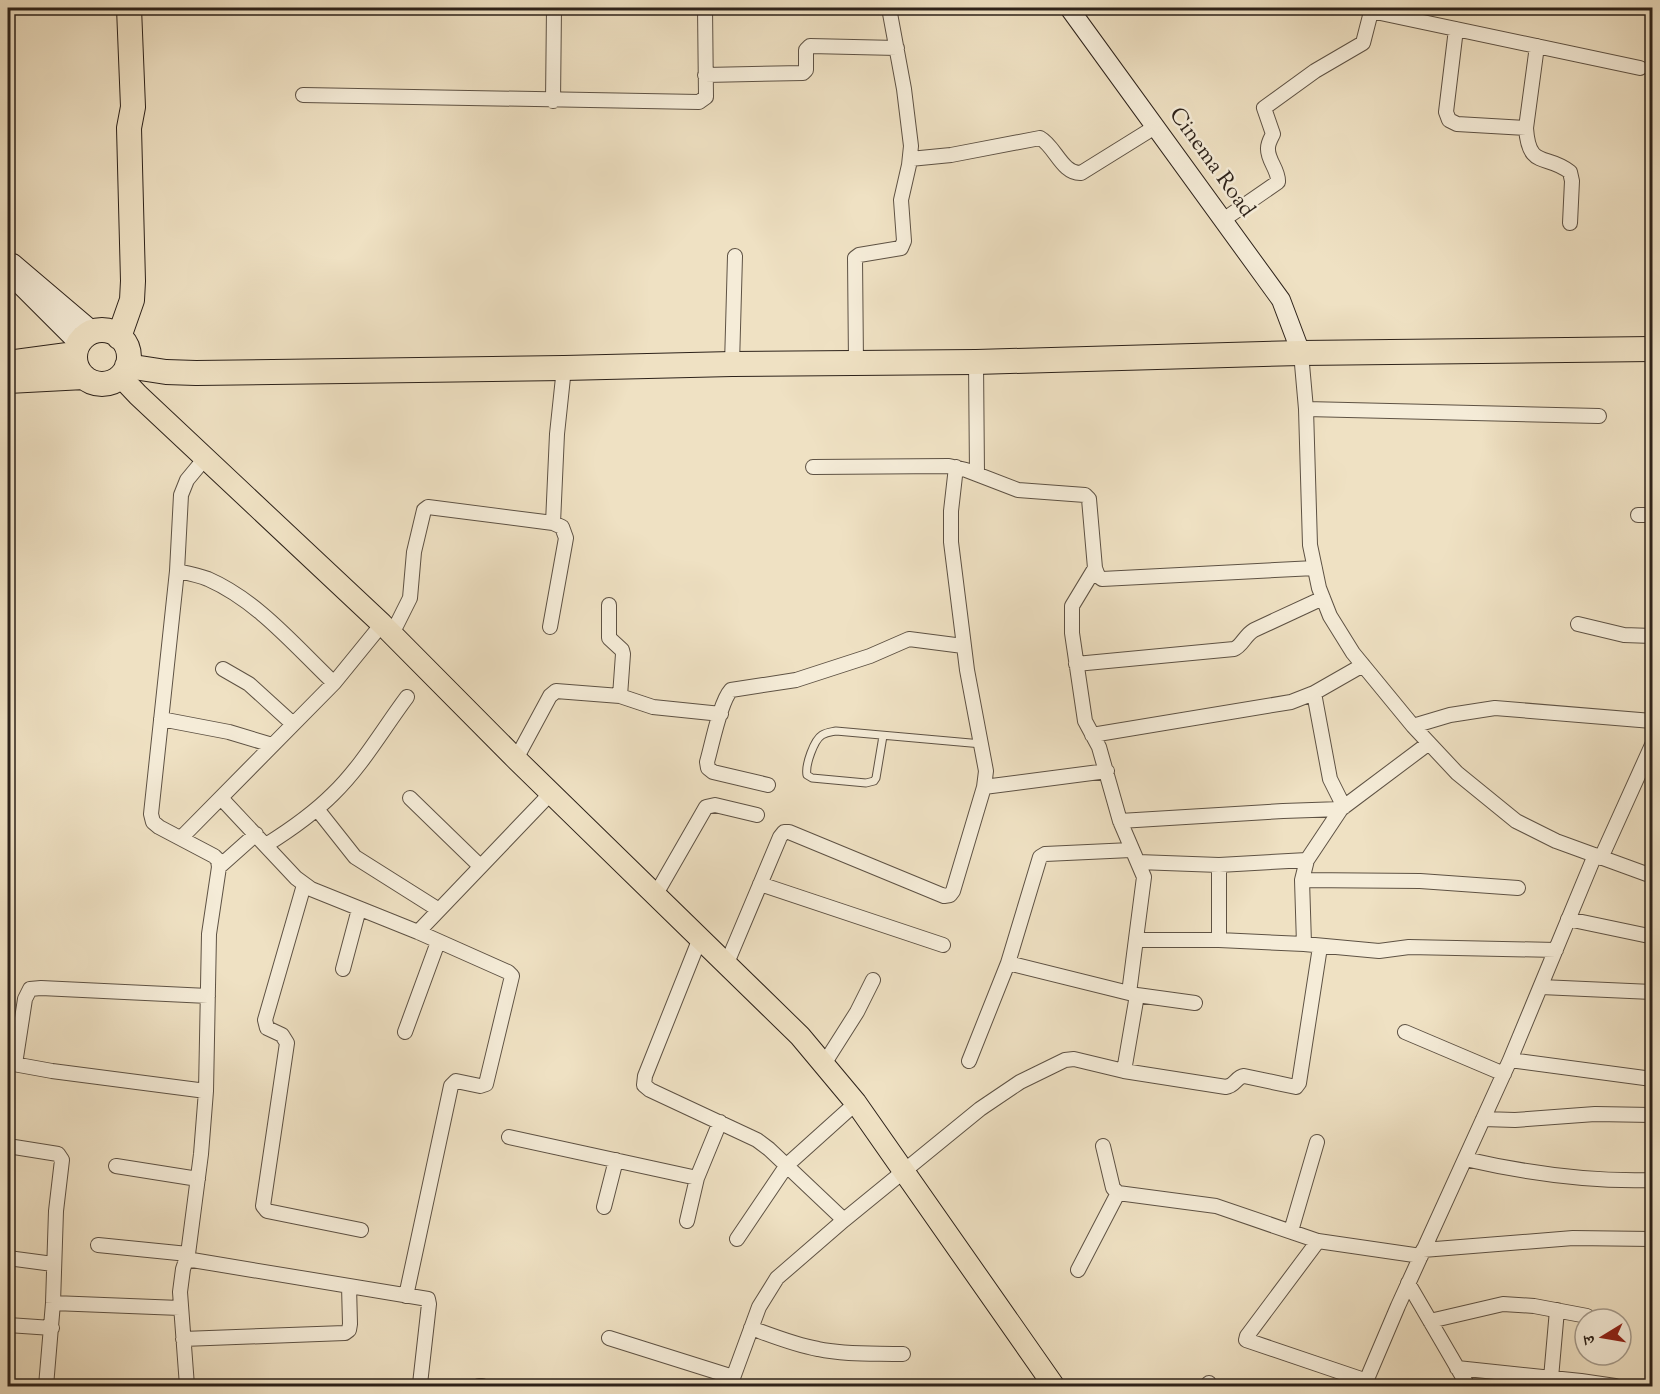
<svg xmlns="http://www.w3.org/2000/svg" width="1660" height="1394" font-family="'Sorts Mill Goudy','Noto Serif Devanagari',serif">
	<rect width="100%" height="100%" fill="#efe1c3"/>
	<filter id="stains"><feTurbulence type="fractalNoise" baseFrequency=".00333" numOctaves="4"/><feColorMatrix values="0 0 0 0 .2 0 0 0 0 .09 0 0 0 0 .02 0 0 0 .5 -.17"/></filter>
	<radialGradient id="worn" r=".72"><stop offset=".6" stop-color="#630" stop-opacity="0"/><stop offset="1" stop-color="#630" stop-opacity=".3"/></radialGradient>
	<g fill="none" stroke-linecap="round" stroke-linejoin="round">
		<g stroke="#5e5244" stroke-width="9">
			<path id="lane" d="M 883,736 L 876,778 L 874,781 L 866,783 L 812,778 L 807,775 C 805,765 814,740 822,735 C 827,732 831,732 836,731 L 982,744"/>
		</g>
		<g stroke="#5e5244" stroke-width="16">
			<path id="street" d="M 1371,11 L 1640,68
				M 1456,29 L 1446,112 L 1449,120 L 1457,124 L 1526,128
				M 1537,46 L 1526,128 C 1529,170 1546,153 1570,172 L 1572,181 L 1570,223
				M 705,75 L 803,73 L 806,70 L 806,50 L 810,46 L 897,48
				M 303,95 L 699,102 L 706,97 L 705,8
				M 553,101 L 554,8
				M 910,159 L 951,155 L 1040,138 C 1055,146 1062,174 1081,173 L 1155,127
				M 1223,220 L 1278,182 C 1279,170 1267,160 1268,148 C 1268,143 1271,138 1273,134 L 1264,108 L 1315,71 L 1363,43 L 1372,8
				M 1301,353 L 1306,409 L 1310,545 L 1319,588 L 1330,616 L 1353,653 L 1413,726 L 1457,773 L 1516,821 L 1556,841 L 1652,876
				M 976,362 L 977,474
				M 856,363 L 855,258 L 859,255 L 901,248 L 904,241 L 901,200 L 909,165 L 911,146 L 904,89 L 889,8
				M 732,364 L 735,256
				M 1306,409 L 1599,416
				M 813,467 L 949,466 L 966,470 L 1018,490 L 1085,495 L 1089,499 L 1095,568 L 1098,576 L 1102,579 L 1315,568
				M 1638,515 L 1652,515
				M 553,523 L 557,434 L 564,368
				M 1095,568 L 1072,606 L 1072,633 L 1085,721 L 1099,747 L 1120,821 L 1144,877 L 1129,993
				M 177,571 C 187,573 198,575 208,579 C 258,601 295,646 334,683
				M 609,605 L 609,638 L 622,650 L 623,654 L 620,696
				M 1578,624 L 1624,635 L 1652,636
				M 392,634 L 410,598 L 414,552 L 424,510 L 428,507 L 553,523 L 562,527 L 566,538 L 550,627
				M 1076,664 L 1234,649 C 1242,646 1245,635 1254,630 L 1323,598
				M 223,669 L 249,684 L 293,724
				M 1314,693 L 1330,779 L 1344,807
				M 161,719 L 229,732 L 272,745
				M 1413,726 L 1450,715 L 1495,708 L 1652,721
				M 1092,735 L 1291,702 L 1314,693 L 1363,665
				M 516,759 L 550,696 L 556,691 L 620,696 L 653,707 L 721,714
				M 768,785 L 713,772 L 708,768 L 707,762 C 712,745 720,702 731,690 L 796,680 L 870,656 L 909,639 L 963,646
				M 984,787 L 1107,771
				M 221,798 L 296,878 L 311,889 L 418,932 L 508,972 L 512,976 L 486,1084 L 480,1086 L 456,1081 L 451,1086 L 406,1296
				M 410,798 L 480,866
				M 317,809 L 355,857 L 439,910
				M 1120,821 L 1283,811 L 1341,809
				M 181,838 L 334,683 L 382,624
				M 266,845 C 290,830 313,814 333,794 C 362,766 383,729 407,697
				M 1601,858 L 1652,745
				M 1138,862 L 1219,865 L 1307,860
				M 219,867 L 256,834
				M 1302,880 L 1420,881 L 1518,888
				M 760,884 L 943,945
				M 304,885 L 265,1020 L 267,1028 L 282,1035 L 287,1043 L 263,1206 L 267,1211 L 361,1230
				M 656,894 L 706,807 L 715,805 L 757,815
				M 1568,919 L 1649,936
				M 418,932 L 551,793
				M 700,938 L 645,1076 L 644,1085 L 650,1090 L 757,1140 L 769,1149 L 844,1220
				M 1136,940 L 1219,940 L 1304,944 L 1379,951 L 1409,947 L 1556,950
				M 1219,940 L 1219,865
				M 1304,944 L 1302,880 L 1307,860 L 1341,809 L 1429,743
				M 727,963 L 780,837 L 784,832 L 789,832 L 944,896 L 950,895 L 953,891 L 984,787 L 986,771 L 967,670 L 951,542 L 951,511 L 956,467
				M 1008,963 L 1137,995 L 1195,1003
				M 343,969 L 359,909
				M 1541,987 L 1652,992
				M 405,1032 L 438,942
				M 1405,1032 L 1504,1074
				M 1510,1060 L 1652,1079
				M 969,1061 L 1008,963 L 1040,857 L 1045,854 L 1131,850
				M 8,1063 L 52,1071 L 206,1091
				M 15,1064 L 25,999 L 30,989 L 41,988 L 208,996
				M 824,1064 L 857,1012 L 873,980
				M 1124,1071 L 1137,995
				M 1483,1119 L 1515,1120 L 1595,1114 L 1652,1115
				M 509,1137 L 697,1178
				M 8,1146 L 58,1154 L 62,1160 L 56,1211 L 53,1303 L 46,1386
				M 1103,1146 L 1113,1188 L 1118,1193 L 1216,1206 L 1318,1241 L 1421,1256
				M 1465,1159 C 1526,1173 1590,1182 1652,1180
				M 116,1166 L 198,1179
				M 604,1207 L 616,1160
				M 687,1221 L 697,1178 L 720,1122
				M 1291,1231 L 1317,1142
				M 737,1239 L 787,1165 L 856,1103
				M 1318,1241 L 1247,1336 L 1246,1340 L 1367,1381
				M 98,1245 L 188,1254
				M 1423,1250 L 1573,1238 L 1652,1239
				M 8,1258 L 53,1264
				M 186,1259 L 428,1299 L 429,1304 L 420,1384
				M 1078,1270 L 1118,1193
				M 1408,1283 L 1468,1386
				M 53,1303 L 180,1308
				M 1430,1321 L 1503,1304 L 1534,1306 L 1587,1316
				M 8,1325 L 52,1328
				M 751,1328 C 773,1336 795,1345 818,1349 C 846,1355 875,1353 903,1354
				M 609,1338 L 733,1377
				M 183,1339 L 345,1333 L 349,1330 L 350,1324 L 349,1286
				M 1457,1368 L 1581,1381 L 1615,1386
				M 1551,1378 L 1557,1310
				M 187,1386 L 180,1292 L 183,1269 L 188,1254 L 201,1154 L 206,1091 L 209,934 L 219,867 L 218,860 L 214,856 L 159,827 L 153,822 L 151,814 L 177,571 L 181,495 L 187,480 L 206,457
				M 479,1386 L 482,1386
				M 730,1386 L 759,1307 L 777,1278 L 844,1220 L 980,1109 L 1020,1082 L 1065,1060 L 1074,1059 L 1124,1071 L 1226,1087 C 1235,1086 1236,1077 1244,1076 L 1296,1087 L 1299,1083 L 1320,947
				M 1206,1386 L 1209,1383
				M 1364,1386 L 1398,1306 L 1510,1060 L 1595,855"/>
		</g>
		<g stroke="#2d221a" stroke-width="20">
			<path id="secondary" d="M 1069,8 L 1281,300 L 1301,353
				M 8,262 L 13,263 L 93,331
				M 8,273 L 78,343"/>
		</g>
		<g stroke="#2d221a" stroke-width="23">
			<path id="primary" d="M 120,376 L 138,395 L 382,624 L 516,759 L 800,1036 L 856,1103 L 1054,1386"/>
		</g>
		<g stroke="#2d221a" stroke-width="26">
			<path id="highway" d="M75 357a27 27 0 1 1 54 0a27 27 0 1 1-54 0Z
				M 119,337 L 132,300 L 133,281 L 129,128 L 133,107 L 129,8
				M 8,363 L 75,354
				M 127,366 L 166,372 L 196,373 L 564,368 L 732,364 L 976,362 L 1301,353 L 1652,349
				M 8,381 L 84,377"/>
		</g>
		<use href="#lane" stroke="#f5ecd8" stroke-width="7"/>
		<use href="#street" stroke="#f5ecd8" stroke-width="14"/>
		<use href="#secondary" stroke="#f5ecd8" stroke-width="18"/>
		<use href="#primary" stroke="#efe1c3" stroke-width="21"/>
		<use href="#highway" stroke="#efe1c3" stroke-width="24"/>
	</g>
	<g text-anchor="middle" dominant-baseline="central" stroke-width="5" stroke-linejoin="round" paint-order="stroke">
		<g font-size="22" fill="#2d221a" stroke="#f5ecd8">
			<text transform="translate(1211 163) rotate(54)">Cinema Road</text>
		</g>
	</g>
	<rect width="1660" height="1394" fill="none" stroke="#efe1c3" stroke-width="30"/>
	<rect x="9" y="9" width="1642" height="1376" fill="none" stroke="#2d221a" stroke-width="3"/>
	<rect x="15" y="15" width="1630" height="1364" fill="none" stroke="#2d221a" stroke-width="1.5"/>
	<g transform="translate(1603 1337) rotate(259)"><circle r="28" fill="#f5ecd8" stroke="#a59b8c" stroke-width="1.5"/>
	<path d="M0-4.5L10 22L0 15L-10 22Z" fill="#8f2418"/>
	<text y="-9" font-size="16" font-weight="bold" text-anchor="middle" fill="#2d221a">उ</text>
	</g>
	<rect width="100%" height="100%" filter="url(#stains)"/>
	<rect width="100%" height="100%" fill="url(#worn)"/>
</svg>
